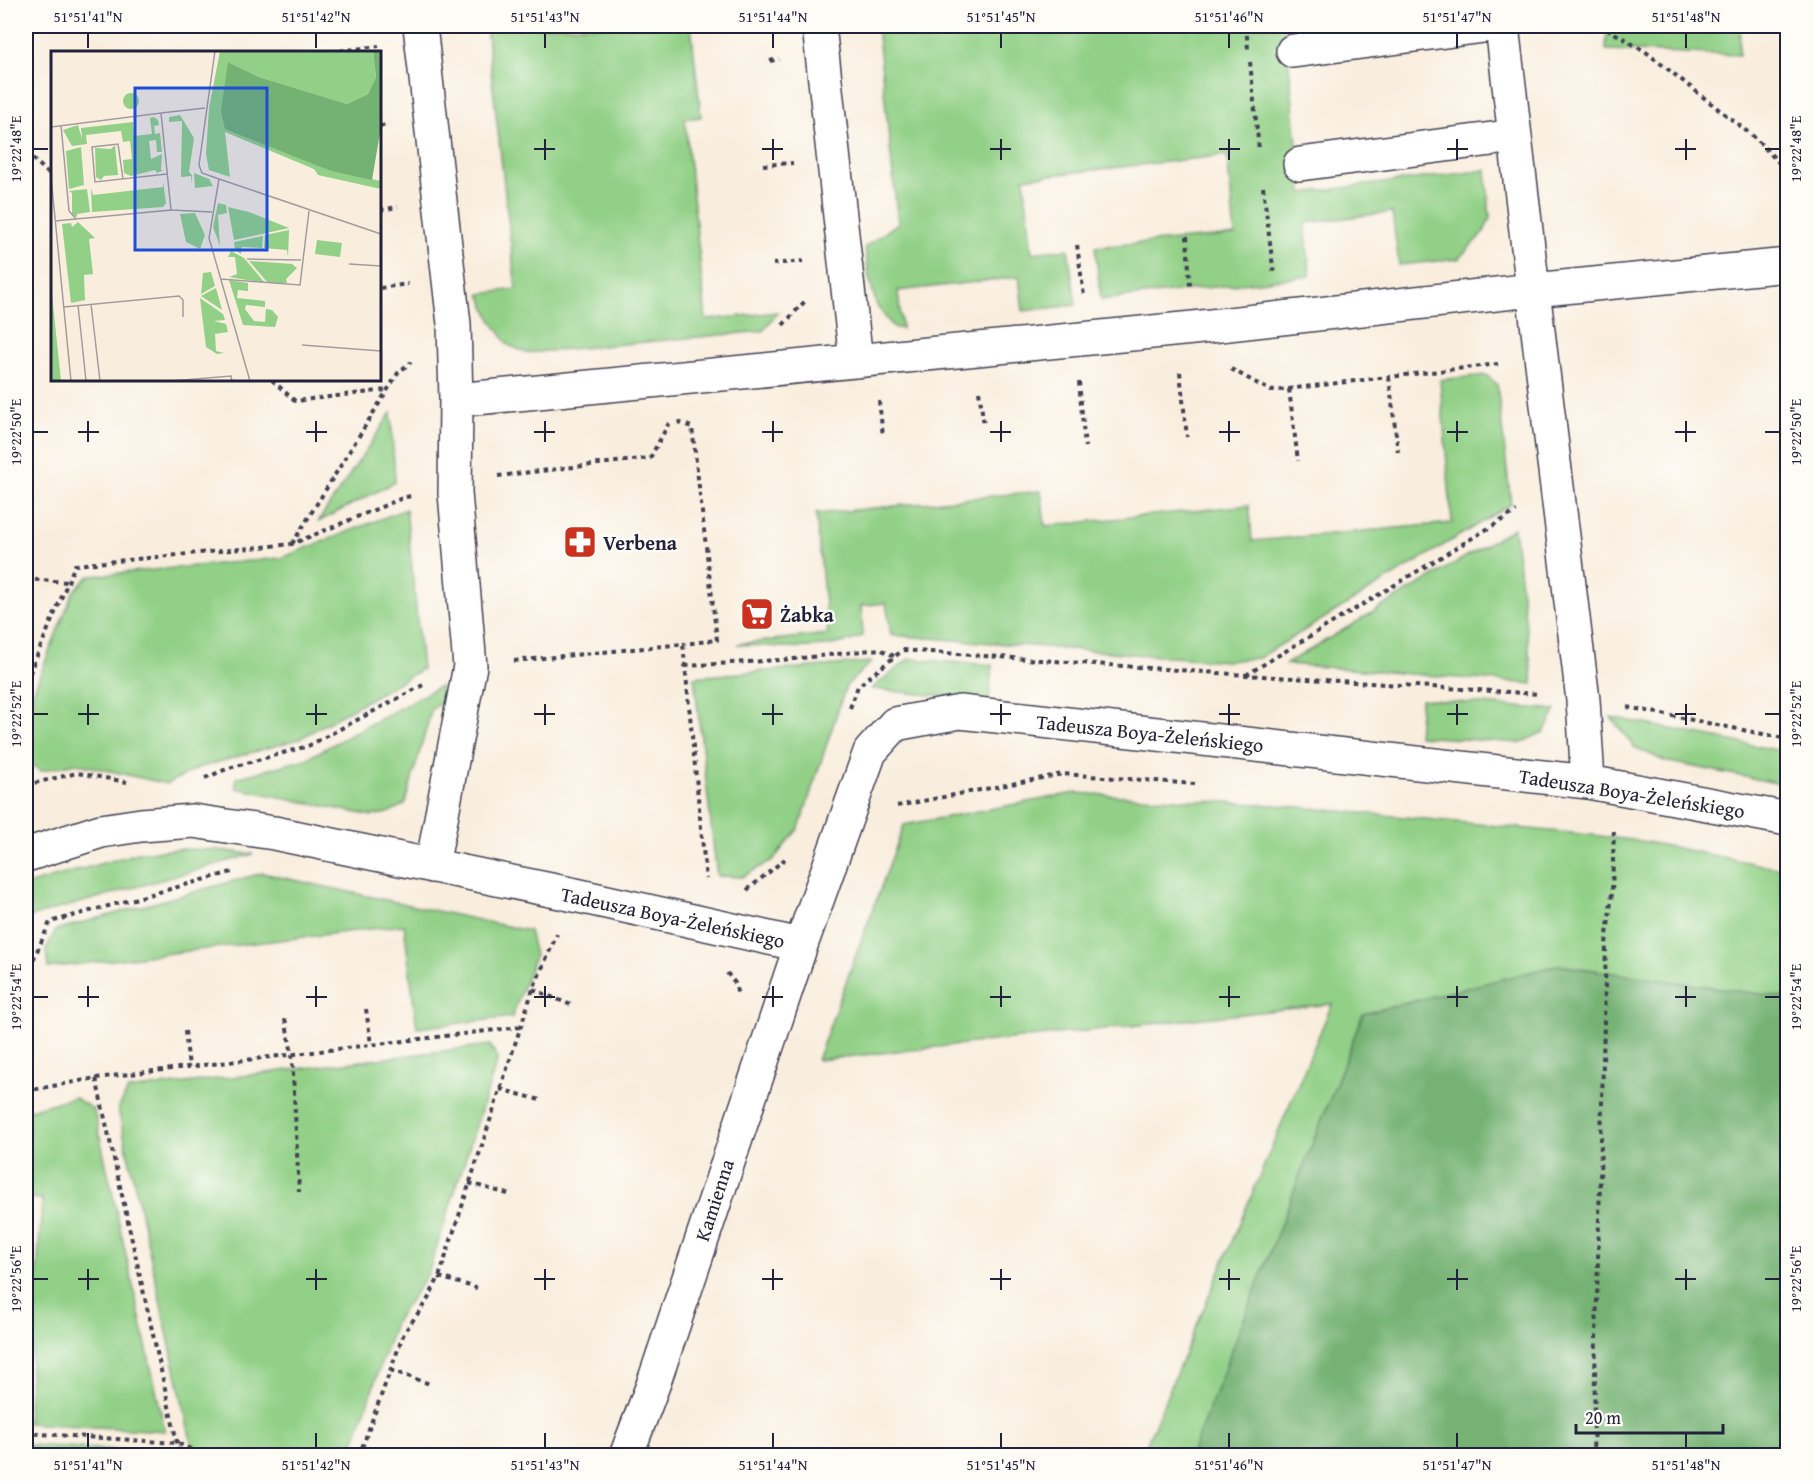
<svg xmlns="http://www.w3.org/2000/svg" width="1813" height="1481" font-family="'Gentium Book Plus',serif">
	<rect width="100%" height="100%" fill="#fdfcf7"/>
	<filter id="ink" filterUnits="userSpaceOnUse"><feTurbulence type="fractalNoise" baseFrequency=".0167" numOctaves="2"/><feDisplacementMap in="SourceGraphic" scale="12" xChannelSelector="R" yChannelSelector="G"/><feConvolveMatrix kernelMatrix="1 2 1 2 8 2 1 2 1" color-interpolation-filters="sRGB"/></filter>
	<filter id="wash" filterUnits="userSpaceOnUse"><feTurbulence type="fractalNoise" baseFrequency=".008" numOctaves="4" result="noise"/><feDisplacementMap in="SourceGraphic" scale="24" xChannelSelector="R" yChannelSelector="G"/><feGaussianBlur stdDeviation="1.35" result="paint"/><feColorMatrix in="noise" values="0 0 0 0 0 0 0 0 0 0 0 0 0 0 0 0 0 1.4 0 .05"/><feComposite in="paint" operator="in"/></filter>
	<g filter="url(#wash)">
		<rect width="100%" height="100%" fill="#f9eede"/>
		<path fill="#91d086" stroke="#5a7960" stroke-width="1.5" d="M 486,26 L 691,26 L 701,117 L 685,119 L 706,320 L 778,312 L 763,331 L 527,353 L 508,345 L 491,320 L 480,294 L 516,289 Z
			M 877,26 L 1285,26 L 1302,193 L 1486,170 L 1490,218 L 1484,232 L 1458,259 L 1399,265 L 1392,212 L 1305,223 L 1310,276 L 1101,300 L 1095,247 L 1235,235 L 1227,155 L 1024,178 L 1032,253 L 1068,249 L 1076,305 L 1023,311 L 1019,277 L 898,291 L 902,329 L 893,327 L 877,306 L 869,278 L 865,247 L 898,223 Z
			M 1607,26 L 1740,26 L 1739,55 L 1606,50 Z
			M 1486,375 L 1497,384 L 1511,504 L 1259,658 L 1225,661 L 891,635 L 886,603 L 861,606 L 863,636 C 824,653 778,647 737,644 L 828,634 L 816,514 L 1041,491 L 1045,526 L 1249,505 L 1252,541 L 1452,523 L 1440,380 Z
			M 391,413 L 395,482 L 318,522 Z
			M 406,509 L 422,669 L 299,739 L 198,768 L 167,784 L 75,763 L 41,771 L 30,764 L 26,750 L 26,710 L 73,592 L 89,576 L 281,558 Z
			M 1514,528 L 1533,684 L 1286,664 Z
			M 909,659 L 992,665 L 989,701 L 871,689 Z
			M 871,662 L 846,686 L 799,828 L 773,860 L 742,877 L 717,876 L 694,677 Z
			M 440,686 L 445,702 L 432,708 L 405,804 L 388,813 L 372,816 L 236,788 L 236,778 L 306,759 Z
			M 1421,699 L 1556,710 L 1544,732 L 1520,743 L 1418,736 Z
			M 1611,717 L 1787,752 L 1787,785 L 1664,761 L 1634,747 Z
			M 1075,793 L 1289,806 L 1592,835 L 1647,842 L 1787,870 L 1787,998 L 1558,965 L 1363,1014 L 1191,1455 L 1142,1455 L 1332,1004 L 817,1060 L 904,825 Z
			M 179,849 L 217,850 L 253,854 L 26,918 L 26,885 L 138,853 Z
			M 262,873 L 529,931 L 535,955 L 512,1017 L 417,1028 L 404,925 L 48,968 L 46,949 L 56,930 Z
			M 490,1045 L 498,1058 L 428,1274 L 396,1320 L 350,1455 L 194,1455 L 118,1109 L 128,1090 Z
			M 74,1097 L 94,1110 L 165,1431 L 27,1423 L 42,1199 L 26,1198 L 26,1111 Z
			M 26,1445 L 169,1453 L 169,1455 L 26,1455 Z"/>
		<path fill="#74b273" stroke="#4b6a57" stroke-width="1.5" d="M 1558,965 L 1787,998 L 1787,1455 L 1191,1455 L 1363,1014 Z"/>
	</g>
	<g filter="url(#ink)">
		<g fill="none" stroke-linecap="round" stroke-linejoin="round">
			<g stroke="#424153" stroke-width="36">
				<path id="minor" d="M 420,26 L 454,324 L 456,400 L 1193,328 L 1533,290 L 1502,26
					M 819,26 L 856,361
					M 1293,51 L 1484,26
					M 1300,164 L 1515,136
					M 1588,782 L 1583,700 L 1533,290 L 1788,265
					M 26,855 L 101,831 L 141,825 L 193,821 L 274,833 L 575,895 L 801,945 L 870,752 L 895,724 L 960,712 L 1588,782 L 1788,819
					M 432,866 L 470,666 L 455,493 L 456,400
					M 626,1456 L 653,1385 L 801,945"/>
			</g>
			<path stroke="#424153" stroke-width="4" stroke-dasharray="4.5 4.5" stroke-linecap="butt" d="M 1246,26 L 1248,49
				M 1562,26 L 1606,28 L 1646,52 L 1754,137 L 1788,172
				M 331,52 L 379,46
				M 770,61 L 779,59
				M 1250,62 L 1259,150
				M 380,126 L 389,125
				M 26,152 L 52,177
				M 763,165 L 793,163
				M 1263,187 L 1274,275
				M 380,210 L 398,207
				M 1187,236 L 1190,286
				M 1077,245 L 1084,296
				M 773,264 L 803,261
				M 380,288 L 408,284
				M 783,325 L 806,300
				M 1231,369 L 1271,391 L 1498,364
				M 1180,372 L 1187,437
				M 1389,377 L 1398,452
				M 272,380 L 295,401 L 387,390
				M 1079,382 L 1085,447
				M 1289,389 L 1298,461
				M 979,391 L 984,425
				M 879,401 L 883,436
				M 678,422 L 692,427 L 717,640 L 683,644
				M 498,476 L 650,458 L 669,423
				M 292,544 L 398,373 L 411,362
				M 26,579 L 68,582
				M 514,661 L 683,644 L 706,879
				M 685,666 L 794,659 L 880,649 L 894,656
				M 1246,675 L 1517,511
				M 26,682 L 75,565 L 292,544 L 405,497 L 413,496
				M 1627,707 L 1788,739
				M 850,708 L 858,686 L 903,650 L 1246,675 L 1539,694
				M 26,773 L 27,785
				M 205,778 L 229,768 L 308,746 L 423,685
				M 26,785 L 77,773 L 127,782
				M 897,806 L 1063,774 L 1195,784
				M 747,890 L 785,859
				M 727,973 L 735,983 L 738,996
				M 26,976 L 50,922 L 232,872
				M 533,989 L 571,1005
				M 366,1009 L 371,1044
				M 285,1019 L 292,1054 L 299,1192
				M 185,1031 L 189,1067
				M 96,1078 L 520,1027
				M 500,1089 L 540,1100
				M 26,1091 L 96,1078 L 180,1456
				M 469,1183 L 508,1194
				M 439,1277 L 477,1288
				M 390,1370 L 430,1384
				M 26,1433 L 177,1443 L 207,1456
				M 359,1456 L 404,1333 L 428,1299 L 439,1277 L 533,989 L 557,934
				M 1593,1456 L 1606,944 L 1612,893 L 1614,829"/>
			<use href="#minor" stroke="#fff" stroke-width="33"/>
		</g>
	</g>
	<path fill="none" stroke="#22223b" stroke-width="2" d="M 88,33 L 88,48M 316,33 L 316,48M 545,33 L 545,48M 773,33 L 773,48M 1001,33 L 1001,48M 1229,33 L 1229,48M 1457,33 L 1457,48M 1686,33 L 1686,48M 545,139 L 545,160M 773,139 L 773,160M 1001,139 L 1001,160M 1229,139 L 1229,160M 1457,139 L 1457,160M 1686,139 L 1686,160M 33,149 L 48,149M 534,149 L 555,149M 762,149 L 783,149M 990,149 L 1011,149M 1219,149 L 1240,149M 1447,149 L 1468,149M 1675,149 L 1696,149M 1765,149 L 1780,149M 88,421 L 88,442M 316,421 L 316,442M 545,421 L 545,442M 773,421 L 773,442M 1001,421 L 1001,442M 1229,421 L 1229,442M 1457,421 L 1457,442M 1686,421 L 1686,442M 33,432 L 48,432M 78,432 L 99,432M 306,432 L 327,432M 534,432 L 555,432M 762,432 L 783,432M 990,432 L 1011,432M 1219,432 L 1240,432M 1447,432 L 1468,432M 1675,432 L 1696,432M 1765,432 L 1780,432M 88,704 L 88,725M 316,704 L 316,725M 545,704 L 545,725M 773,704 L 773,725M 1001,704 L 1001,725M 1229,704 L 1229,725M 1457,704 L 1457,725M 1686,704 L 1686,725M 33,714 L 48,714M 78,714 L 99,714M 306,714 L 327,714M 534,714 L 555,714M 762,714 L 783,714M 990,714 L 1011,714M 1219,714 L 1240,714M 1447,714 L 1468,714M 1675,714 L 1696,714M 1765,714 L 1780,714M 88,986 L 88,1007M 316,986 L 316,1007M 545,986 L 545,1007M 773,986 L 773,1007M 1001,986 L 1001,1007M 1229,986 L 1229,1007M 1457,986 L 1457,1007M 1686,986 L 1686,1007M 33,997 L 48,997M 78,997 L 99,997M 306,997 L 327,997M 534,997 L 555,997M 762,997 L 783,997M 990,997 L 1011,997M 1219,997 L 1240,997M 1447,997 L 1468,997M 1675,997 L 1696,997M 1765,997 L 1780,997M 88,1269 L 88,1290M 316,1269 L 316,1290M 545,1269 L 545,1290M 773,1269 L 773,1290M 1001,1269 L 1001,1290M 1229,1269 L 1229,1290M 1457,1269 L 1457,1290M 1686,1269 L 1686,1290M 33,1279 L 48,1279M 78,1279 L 99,1279M 306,1279 L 327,1279M 534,1279 L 555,1279M 762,1279 L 783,1279M 990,1279 L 1011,1279M 1219,1279 L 1240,1279M 1447,1279 L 1468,1279M 1675,1279 L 1696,1279M 1765,1279 L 1780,1279M 88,1433 L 88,1448M 316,1433 L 316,1448M 545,1433 L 545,1448M 773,1433 L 773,1448M 1001,1433 L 1001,1448M 1229,1433 L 1229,1448M 1457,1433 L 1457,1448M 1686,1433 L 1686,1448"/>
	<defs>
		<g id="pharmacy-square" transform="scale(1.725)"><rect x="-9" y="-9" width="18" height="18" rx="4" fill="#c8321e" stroke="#fdfcf7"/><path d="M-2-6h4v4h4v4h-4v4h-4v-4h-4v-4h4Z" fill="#fff"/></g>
		<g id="supermarket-square" transform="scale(1.725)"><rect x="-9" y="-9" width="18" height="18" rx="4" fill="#c8321e" stroke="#fdfcf7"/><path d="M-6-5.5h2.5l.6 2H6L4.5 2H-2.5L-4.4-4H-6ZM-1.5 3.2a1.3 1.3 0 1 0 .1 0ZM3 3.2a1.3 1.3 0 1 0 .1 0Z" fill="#fff"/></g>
	</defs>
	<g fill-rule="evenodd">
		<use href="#pharmacy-square" x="580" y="542"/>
		<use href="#supermarket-square" x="757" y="614"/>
	</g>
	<g text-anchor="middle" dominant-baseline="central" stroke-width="5" stroke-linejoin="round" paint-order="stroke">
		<g font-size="20" font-weight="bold" fill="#22223b" stroke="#fdfcf7" text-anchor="start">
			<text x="603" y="542">Verbena</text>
			<text x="780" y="614">Żabka</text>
		</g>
		<g font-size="20" fill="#22223b" stroke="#fdfcf7">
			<text transform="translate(1150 733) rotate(6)">Tadeusza Boya-Żeleńskiego</text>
			<text transform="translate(1632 793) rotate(9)">Tadeusza Boya-Żeleńskiego</text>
			<text transform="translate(673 917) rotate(12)">Tadeusza Boya-Żeleńskiego</text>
			<text transform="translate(714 1200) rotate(-72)">Kamienna</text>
		</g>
	</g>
	<g transform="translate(51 51)">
		<rect width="330" height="330" fill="#f9eede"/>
		<path d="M 169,0 L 322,0 L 325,26 L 317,43 L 296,53 L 208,26 L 177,11 L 248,106 L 280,120 L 330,130 L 330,138 L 267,124 L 263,118 L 174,81 L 179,126 L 158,119 L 155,103 L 158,57 ZM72 50a8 8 0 1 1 16 0a8 8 0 1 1-16 0ZM 129,64 L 143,87 L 138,121 L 141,124 L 141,133 L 140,125 L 130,126 L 131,70 L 118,71 L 118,66 ZM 103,66 L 107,69 L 108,74 L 103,75 L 104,83 L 109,82 L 111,101 L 106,101 L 105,89 L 98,90 L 100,108 L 111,103 L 110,119 L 113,119 L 106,122 L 104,119 L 80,125 L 73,122 L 72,109 L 81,108 L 79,90 L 72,91 L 70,80 L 35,84 L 36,93 L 21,95 L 12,79 L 27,74 L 31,88 L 30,77 L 82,71 L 83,85 L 101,83 L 99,67 ZM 64,94 L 67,124 L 53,125 L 50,129 L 45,126 L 44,97 L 60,98 ZM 30,96 L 33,134 L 18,138 L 15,100 ZM 143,122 L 158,128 L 162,135 L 144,137 ZM 112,130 L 115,152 L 112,156 L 41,161 L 40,137 L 42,144 L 112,136 ZM 36,138 L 39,161 L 26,163 L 26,166 L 21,164 L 21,142 L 18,140 ZM 167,152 L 175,154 L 176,162 L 167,164 L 169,195 L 162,176 ZM 177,156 L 198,161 L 238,177 L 183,189 ZM 144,162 L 154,184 L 149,198 L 135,191 L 129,163 ZM 27,171 L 44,187 L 38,188 L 42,223 L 33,224 L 34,249 L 20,252 L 11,173 L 20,172 L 21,176 ZM 238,179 L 237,206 L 236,199 L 213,197 L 214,184 ZM 212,185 L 211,197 L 191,196 L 190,203 L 184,199 L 183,191 ZM 266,189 L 291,192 L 289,206 L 264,203 ZM 180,200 L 193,207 L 214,232 L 178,226 L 186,223 L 184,206 L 177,206 ZM 198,210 L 241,213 L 246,217 L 235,228 L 236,232 L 217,232 ZM 160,221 L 164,235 L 150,243 L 152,222 ZM 178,229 L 197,232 L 197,240 L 187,239 L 186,247 L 214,250 L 214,256 L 195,254 L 194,258 L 203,270 L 214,271 L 215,258 L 221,259 L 227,266 L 224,276 L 192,274 ZM 0,234 L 10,330 L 0,330 ZM 165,237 L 171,259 L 150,245 ZM 149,247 L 172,263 L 174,269 L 163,270 L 175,273 L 177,281 L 164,283 L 165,300 L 173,302 L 166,303 L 155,296 Z" fill="#91d086"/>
		<path d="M 322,0 L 330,0 L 330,76 L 321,129 L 280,120 L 174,78 L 170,60 L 177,11 L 208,26 L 296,53 L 317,43 L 325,26 Z" fill="#74b273"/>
		<path fill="none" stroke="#a39c9d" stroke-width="1.5" d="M 164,0 L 148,114 L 151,122 L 168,128 L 158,187 L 199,330M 110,62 L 154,57M 10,74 L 18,160 L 25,168M 0,76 L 110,62 L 120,159 L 4,170M 0,126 L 20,330M 72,128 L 67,93 L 41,96 L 44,131 L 116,123M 168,128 L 330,183M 120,159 L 161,161M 196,208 L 250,209M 298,213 L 330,215M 170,228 L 249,234 L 258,160M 40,253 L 49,330M 27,254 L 35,330M 13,256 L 128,245 L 132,249 L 132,266M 251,294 L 330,300M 120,330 L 180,325 L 181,330"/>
		<path fill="#1d4ed8" fill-opacity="0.15" stroke="#1d4ed8" stroke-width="3" d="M 84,37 L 216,37 L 216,199 L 84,199 Z"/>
		<rect width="330" height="330" fill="none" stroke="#22223b" stroke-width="3"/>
	</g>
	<rect width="1813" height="1481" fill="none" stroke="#fdfcf7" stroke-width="66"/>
	<path d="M1576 1424v9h147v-9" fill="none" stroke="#22223b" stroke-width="3"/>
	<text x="1585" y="1424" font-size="18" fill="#22223b" stroke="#fdfcf7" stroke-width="4.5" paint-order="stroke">20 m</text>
	<rect x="33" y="33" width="1747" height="1415" fill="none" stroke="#22223b" stroke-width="2"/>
	<g font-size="15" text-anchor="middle" fill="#22223b">
		<text x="88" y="22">51°51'41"N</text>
		<text x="316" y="22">51°51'42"N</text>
		<text x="545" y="22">51°51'43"N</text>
		<text x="773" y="22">51°51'44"N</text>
		<text x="1001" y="22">51°51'45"N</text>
		<text x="1229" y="22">51°51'46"N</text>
		<text x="1457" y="22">51°51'47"N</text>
		<text x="1686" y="22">51°51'48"N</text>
		<text transform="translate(1796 149) rotate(-90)" y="5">19°22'48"E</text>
		<text transform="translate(16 149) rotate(-90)" y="5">19°22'48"E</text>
		<text transform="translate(1796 432) rotate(-90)" y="5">19°22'50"E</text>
		<text transform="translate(16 432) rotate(-90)" y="5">19°22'50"E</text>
		<text transform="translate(1796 714) rotate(-90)" y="5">19°22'52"E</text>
		<text transform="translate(16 714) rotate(-90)" y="5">19°22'52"E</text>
		<text transform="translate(1796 997) rotate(-90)" y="5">19°22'54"E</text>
		<text transform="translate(16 997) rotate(-90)" y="5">19°22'54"E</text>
		<text transform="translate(1796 1279) rotate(-90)" y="5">19°22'56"E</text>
		<text transform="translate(16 1279) rotate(-90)" y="5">19°22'56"E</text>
		<text x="88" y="1470">51°51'41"N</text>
		<text x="316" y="1470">51°51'42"N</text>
		<text x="545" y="1470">51°51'43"N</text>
		<text x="773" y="1470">51°51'44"N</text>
		<text x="1001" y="1470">51°51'45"N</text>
		<text x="1229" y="1470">51°51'46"N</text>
		<text x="1457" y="1470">51°51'47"N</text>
		<text x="1686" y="1470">51°51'48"N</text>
	</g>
</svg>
